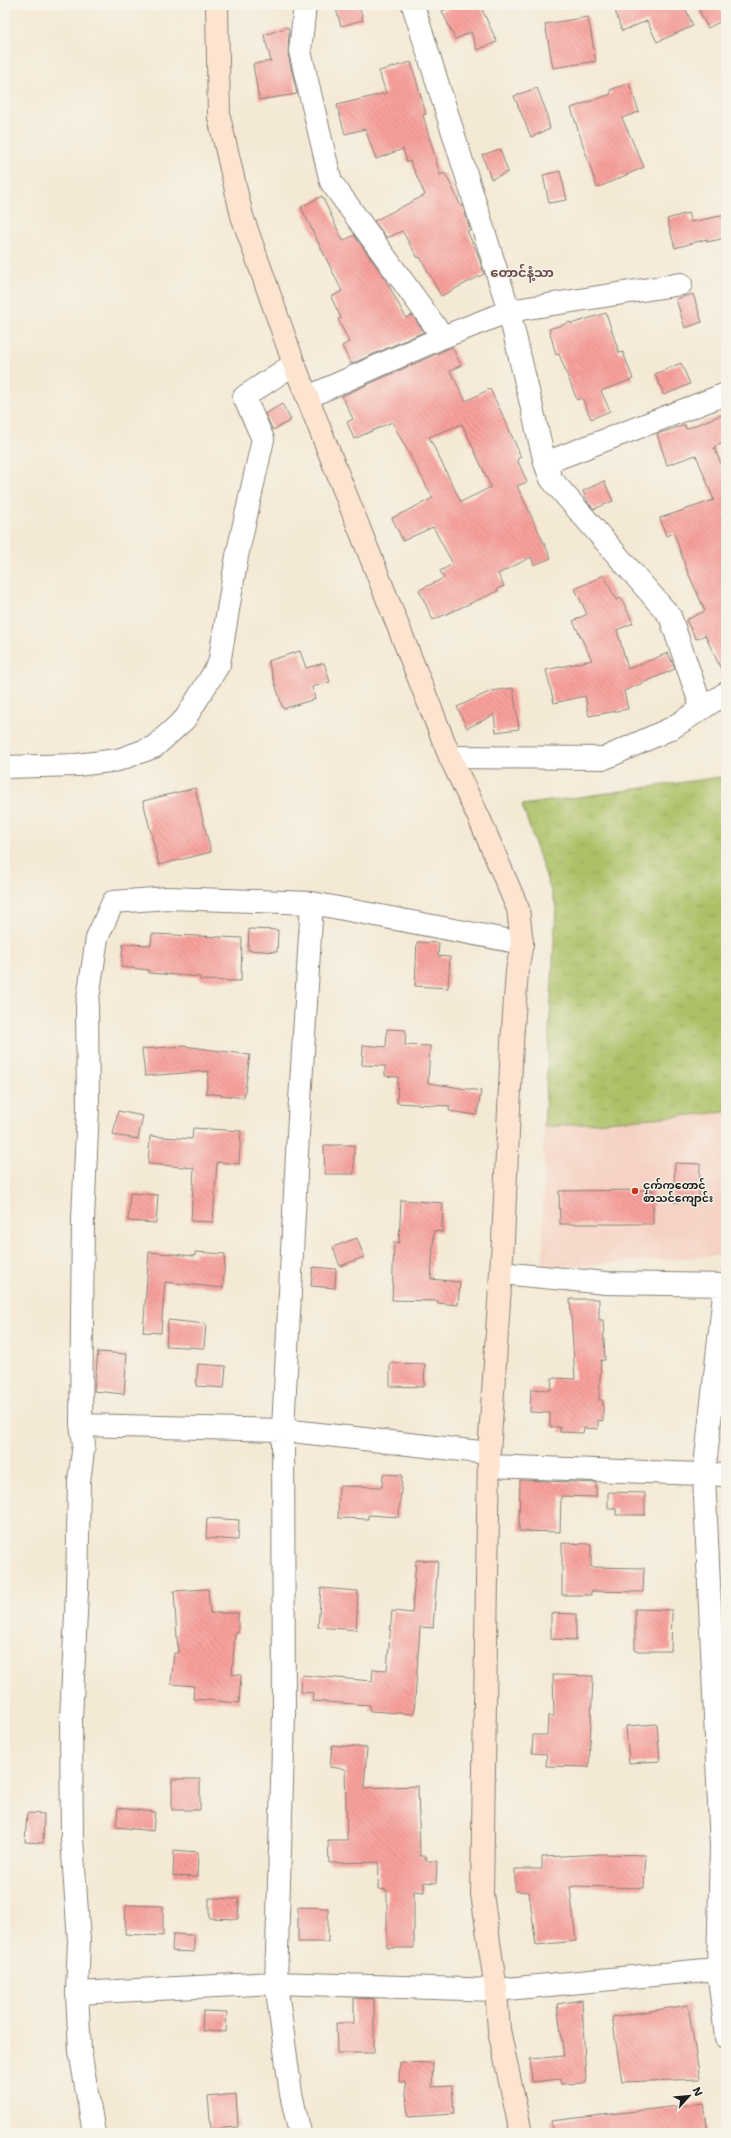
<svg xmlns="http://www.w3.org/2000/svg" width="731" height="2138" font-family="'Shantell Sans','Noto Sans Myanmar',sans-serif">
	<defs>
		<pattern id="park-tufts" width="24" height="20" patternUnits="userSpaceOnUse"><rect width="24" height="20" fill="#acc166"/><path d="M3 7l-1-3M5 7V3M7 7l1-3M15 17l-1-3M17 17v-4M19 17l1-3" fill="none" stroke="#93a558"/></pattern>
		<pattern id="building-back-hatch" width="6" height="6" patternUnits="userSpaceOnUse"><rect width="6" height="6" fill="#f8a09c"/><path d="M-1 5l2 2M0 0l6 6M5-1l2 2" fill="none" stroke="#d48986"/></pattern>
	</defs>
	<rect width="100%" height="100%" fill="#f7f3e8"/>
	<filter id="ink" filterUnits="userSpaceOnUse"><feTurbulence type="fractalNoise" baseFrequency=".025" numOctaves="2"/><feDisplacementMap in="SourceGraphic" scale="8" xChannelSelector="R" yChannelSelector="G"/><feConvolveMatrix kernelMatrix="1 2 1 2 8 2 1 2 1" color-interpolation-filters="sRGB"/></filter>
	<filter id="wash" filterUnits="userSpaceOnUse"><feTurbulence type="fractalNoise" baseFrequency=".012" numOctaves="4" result="noise"/><feDisplacementMap in="SourceGraphic" scale="16" xChannelSelector="R" yChannelSelector="G"/><feGaussianBlur stdDeviation="0.9" result="paint"/><feColorMatrix in="noise" values="0 0 0 0 0 0 0 0 0 0 0 0 0 0 0 0 0 1.4 0 .05"/><feComposite in="paint" operator="in"/></filter>
	<g filter="url(#wash)">
		<rect width="100%" height="100%" fill="#f4e9d5"/>
		<path fill="#f5d2c3" d="M 726,1112 L 726,1255 L 543,1268 L 544,1127 Z"/>
		<path fill="url(#park-tufts)" stroke="#646e41" d="M 720,777 L 726,798 L 726,1112 L 544,1127 L 556,906 L 522,805 Z"/>
		<g id="blocks">
			<path fill="url(#building-back-hatch)" fill-rule="evenodd" d="M 335,5 L 359,5 L 363,20 L 341,26 Z
				M 456,5 L 480,5 L 497,42 L 477,50 L 471,32 L 455,39 L 442,11 Z
				M 613,5 L 684,5 L 693,26 L 657,42 L 647,21 L 622,31 Z
				M 711,5 L 718,5 L 725,19 L 708,28 L 699,11 Z
				M 588,17 L 596,61 L 553,68 L 545,24 Z
				M 288,27 L 289,33 L 288,54 L 297,94 L 259,100 L 253,64 L 271,61 L 264,35 Z
				M 411,62 L 426,114 L 423,115 L 440,175 L 445,173 L 461,206 L 463,205 L 470,230 L 467,231 L 477,252 L 484,274 L 441,296 L 420,257 L 418,258 L 402,231 L 387,238 L 374,221 L 425,195 L 410,161 L 407,162 L 403,149 L 376,159 L 365,129 L 345,134 L 337,105 L 386,93 L 379,71 Z
				M 629,83 L 639,112 L 622,118 L 644,167 L 597,188 L 571,108 L 611,94 L 610,90 Z
				M 537,88 L 546,111 L 550,129 L 531,137 L 514,96 Z
				M 500,149 L 508,172 L 491,179 L 482,155 Z
				M 560,171 L 567,200 L 549,203 L 543,175 Z
				M 322,196 L 343,241 L 354,235 L 384,277 L 406,318 L 412,315 L 424,332 L 351,364 L 342,346 L 349,342 L 338,319 L 341,318 L 331,297 L 342,291 L 301,207 Z
				M 688,213 L 691,222 L 726,215 L 726,238 L 707,242 L 707,239 L 675,248 L 667,219 Z
				M 693,294 L 702,322 L 685,328 L 676,299 Z
				M 606,313 L 619,353 L 623,352 L 633,379 L 601,391 L 610,411 L 591,419 L 582,398 L 577,400 L 559,354 L 556,355 L 549,329 L 571,322 L 571,324 Z
				M 452,347 L 461,365 L 450,371 L 466,401 L 490,389 L 504,418 L 521,457 L 517,459 L 527,482 L 517,486 L 551,558 L 534,565 L 531,557 L 498,574 L 504,586 L 497,589 L 498,591 L 433,620 L 419,590 L 444,578 L 440,571 L 453,564 L 433,527 L 403,541 L 392,518 L 433,498 L 392,422 L 354,439 L 347,422 L 353,419 L 342,396 ZM 462,424 L 491,487 L 461,502 L 429,437 Z
				M 681,363 L 690,384 L 664,395 L 655,374 Z
				M 282,404 L 291,420 L 273,430 L 265,414 Z
				M 726,413 L 726,442 L 714,447 L 726,476 L 726,680 L 705,635 L 696,639 L 686,620 L 705,611 L 686,568 L 674,533 L 666,536 L 660,518 L 714,500 L 696,455 L 667,465 L 657,434 L 685,425 L 686,429 Z
				M 604,481 L 613,501 L 594,509 L 588,503 L 583,491 Z
				M 604,575 L 616,600 L 621,598 L 633,623 L 617,630 L 628,669 L 668,653 L 675,669 L 624,691 L 628,709 L 589,716 L 585,696 L 554,703 L 546,670 L 592,660 L 573,621 L 587,614 L 575,589 Z
				M 300,651 L 306,668 L 324,663 L 330,682 L 312,687 L 315,699 L 283,709 L 268,661 Z
				M 513,688 L 519,729 L 496,732 L 494,715 L 467,728 L 457,707 L 491,691 Z
				M 195,788 L 211,852 L 159,865 L 143,801 Z
				M 249,929 L 278,930 L 277,952 L 248,950 Z
				M 152,934 L 242,938 L 241,981 L 200,980 L 200,977 L 149,973 L 149,970 L 121,967 L 123,944 L 151,945 Z
				M 417,942 L 439,943 L 438,956 L 450,957 L 448,988 L 415,986 Z
				M 387,1029 L 406,1030 L 405,1045 L 430,1046 L 428,1083 L 481,1091 L 477,1115 L 449,1111 L 450,1106 L 397,1103 L 398,1077 L 385,1076 L 385,1066 L 362,1065 L 363,1045 L 386,1047 Z
				M 184,1046 L 250,1055 L 244,1098 L 206,1093 L 209,1071 L 145,1076 L 142,1049 Z
				M 118,1111 L 143,1116 L 138,1139 L 113,1135 Z
				M 193,1128 L 241,1131 L 239,1164 L 217,1162 L 213,1222 L 191,1221 L 194,1168 L 148,1164 L 150,1136 L 192,1139 Z
				M 324,1145 L 354,1145 L 354,1174 L 325,1174 Z
				M 675,1163 L 700,1164 L 699,1203 L 673,1202 Z
				M 653,1190 L 653,1224 L 560,1224 L 559,1191 Z
				M 130,1193 L 158,1195 L 156,1223 L 128,1221 Z
				M 401,1200 L 443,1203 L 442,1232 L 434,1231 L 431,1279 L 460,1282 L 458,1305 L 437,1303 L 438,1301 L 392,1300 L 394,1242 L 399,1243 Z
				M 357,1238 L 364,1257 L 340,1266 L 333,1247 Z
				M 149,1252 L 195,1256 L 195,1252 L 225,1254 L 223,1288 L 165,1282 L 161,1333 L 143,1332 Z
				M 313,1267 L 336,1269 L 335,1288 L 311,1286 Z
				M 570,1299 L 599,1299 L 599,1320 L 603,1320 L 605,1360 L 601,1360 L 599,1400 L 603,1400 L 603,1421 L 598,1420 L 598,1429 L 584,1428 L 583,1433 L 560,1432 L 560,1427 L 550,1427 L 550,1413 L 530,1412 L 531,1389 L 551,1390 L 552,1378 L 575,1379 Z
				M 168,1320 L 206,1324 L 204,1348 L 166,1346 Z
				M 98,1352 L 127,1354 L 124,1394 L 94,1391 Z
				M 390,1363 L 425,1364 L 424,1387 L 390,1386 Z
				M 198,1364 L 226,1366 L 224,1388 L 196,1386 Z
				M 383,1474 L 402,1475 L 399,1517 L 368,1515 L 368,1519 L 338,1518 L 339,1486 L 382,1487 Z
				M 520,1480 L 596,1483 L 596,1497 L 561,1496 L 560,1532 L 519,1531 Z
				M 608,1492 L 645,1493 L 645,1515 L 616,1515 L 616,1509 L 608,1509 Z
				M 207,1518 L 239,1520 L 238,1540 L 206,1538 Z
				M 562,1543 L 591,1544 L 591,1567 L 644,1568 L 643,1592 L 591,1591 L 591,1595 L 562,1595 Z
				M 416,1560 L 438,1561 L 433,1628 L 420,1627 L 414,1714 L 370,1711 L 370,1705 L 312,1701 L 313,1693 L 301,1692 L 302,1675 L 372,1681 L 373,1669 L 387,1670 L 392,1611 L 412,1613 Z
				M 321,1588 L 358,1591 L 356,1630 L 318,1627 Z
				M 208,1589 L 210,1613 L 238,1613 L 238,1633 L 235,1633 L 232,1674 L 241,1675 L 239,1703 L 193,1699 L 194,1686 L 171,1684 L 174,1653 L 178,1653 L 174,1591 Z
				M 635,1609 L 672,1610 L 671,1651 L 635,1651 Z
				M 551,1613 L 576,1614 L 576,1640 L 551,1639 Z
				M 553,1675 L 593,1676 L 589,1767 L 546,1766 L 547,1754 L 532,1753 L 533,1735 L 547,1735 L 548,1716 L 554,1716 Z
				M 657,1724 L 660,1761 L 629,1763 L 626,1726 Z
				M 332,1745 L 367,1748 L 364,1788 L 418,1786 L 420,1856 L 426,1856 L 426,1861 L 437,1861 L 436,1883 L 424,1882 L 424,1892 L 414,1891 L 414,1948 L 387,1948 L 387,1890 L 378,1889 L 379,1862 L 329,1863 L 328,1840 L 347,1840 L 345,1769 L 330,1767 Z
				M 172,1779 L 200,1779 L 200,1810 L 172,1810 Z
				M 118,1808 L 155,1812 L 153,1831 L 116,1827 Z
				M 27,1813 L 44,1814 L 43,1843 L 25,1842 Z
				M 174,1850 L 198,1852 L 197,1877 L 173,1876 Z
				M 604,1854 L 646,1855 L 644,1888 L 576,1886 L 570,1887 L 576,1941 L 536,1945 L 529,1892 L 515,1891 L 515,1869 L 542,1869 L 542,1857 Z
				M 209,1898 L 239,1899 L 238,1919 L 209,1918 Z
				M 126,1905 L 163,1906 L 163,1936 L 125,1934 Z
				M 298,1907 L 328,1908 L 328,1942 L 298,1942 Z
				M 173,1934 L 194,1935 L 194,1952 L 172,1951 Z
				M 354,1998 L 374,1999 L 374,2053 L 337,2053 L 336,2023 L 354,2023 Z
				M 582,2000 L 586,2083 L 561,2084 L 561,2079 L 532,2082 L 530,2059 L 564,2056 L 557,2004 Z
				M 688,2005 L 700,2079 L 622,2082 L 612,2017 Z
				M 203,2011 L 227,2012 L 226,2032 L 202,2031 Z
				M 400,2062 L 433,2063 L 432,2087 L 452,2086 L 454,2114 L 408,2117 L 405,2082 L 399,2082 Z
				M 236,2094 L 238,2127 L 211,2129 L 208,2097 Z
				M 704,2103 L 708,2133 L 552,2133 L 551,2121 Z"/>
		</g>
	</g>
	<g filter="url(#ink)">
		<use href="#blocks" fill-opacity="0" stroke="#888278" stroke-width="1"/>
		<g fill="none" stroke-linecap="round" stroke-linejoin="round">
			<g stroke="#888278" stroke-width="24">
				<path id="street" d="M 305,5 L 300,51 L 331,182 L 443,337
					M 413,5 L 509,311 L 545,463 L 551,479 L 670,616 L 702,709
					M 308,397 L 443,337 L 509,311 L 681,284
					M 545,463 L 726,394
					M 450,757 L 605,758 L 672,728 L 726,693
					M 5,767 L 77,765 L 118,760 L 154,747 L 185,719 L 219,664 L 237,556 L 263,439 L 244,397 L 294,364
					M 501,1273 L 606,1283 L 726,1285
					M 725,1285 L 704,1475 L 721,1847 L 718,1968 L 726,2037
					M 81,1425 L 283,1430 L 489,1453
					M 489,1466 L 726,1475
					M 77,1993 L 276,1983 L 496,1990 L 726,1968
					M 94,2133 L 80,2051 L 77,1993 L 79,1941 L 72,1839 L 71,1720 L 77,1592 L 79,1481 L 84,1444 L 81,1425 L 83,1219 L 88,1108 L 87,1005 L 97,938 L 113,902 L 168,898 L 312,903 L 522,943
					M 300,2133 L 291,2094 L 276,1983 L 284,1714 L 283,1430 L 298,1134 L 312,903"/>
			</g>
			<g stroke="#888278" stroke-width="24">
				<path id="secondary" d="M 217,5 L 219,117 L 242,216 L 294,364 L 450,757 L 480,820 L 518,909 L 522,943 L 517,971 L 512,1043 L 503,1241 L 489,1453 L 482,1894 L 496,1990 L 499,2030 L 521,2133"/>
			</g>
			<use href="#street" stroke="#fff" stroke-width="22"/>
			<use href="#secondary" stroke="#fde4d0" stroke-width="22"/>
		</g>
	</g>
	<circle fill="#c8321e" stroke="#f7f3e8" stroke-width="1.5" cx="635" cy="1191" r="4"/>
	<g text-anchor="middle" dominant-baseline="central" stroke-width="3" stroke-linejoin="round" paint-order="stroke">
		<g font-size="11" font-weight="bold" fill="#1c1c1c" stroke="#f7f3e8" text-anchor="start">
			<text x="643" y="1185">ငှက်ကတောင်<tspan x="643" dy="13">စာသင်ကျောင်း</tspan></text>
		</g>
		<g font-size="13" font-weight="bold" fill="#694a49" stroke="#f7f3e8">
			<text x="522" y="272">တောင်နံ့သာ</text>
		</g>
	</g>
	<rect width="731" height="2138" fill="none" stroke="#f7f3e8" stroke-width="20"/>
	<g transform="translate(689 2096) rotate(63)" stroke="#f7f3e8" stroke-width="3" paint-order="stroke">
	<path d="M0-3L7 15L0 10L-7 15Z" fill="#1c1c1c"/>
	<text y="-6" font-size="11" font-weight="bold" text-anchor="middle" fill="#1c1c1c">N</text>
	</g>
</svg>
